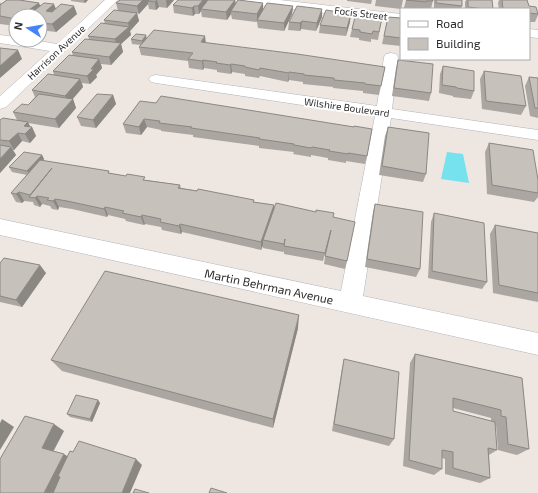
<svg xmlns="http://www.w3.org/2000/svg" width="538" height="493" font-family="'Exo 2',sans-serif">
	<rect width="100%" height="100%" fill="#eee6e0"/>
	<path fill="#76e2ee" d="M 447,152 L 463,154 L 469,183 L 441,179 Z"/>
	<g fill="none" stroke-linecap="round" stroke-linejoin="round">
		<g stroke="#b0b5bd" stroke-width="1">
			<path id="minor" d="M 105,0 L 118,0 L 6,107 L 0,109 L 0,96 L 50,51 L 0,43 L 0,35 L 16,37 L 16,40 L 34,40 L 57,44 Z
				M 244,0 L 280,0 L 401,14 L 401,22 L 250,4 L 246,3 Z
				M 529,29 L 538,30 L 538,38 L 529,37 Z
				M 391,53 L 396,54 L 398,57 L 392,109 L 538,130 L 538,140 L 391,118 L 363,296 L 538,333 L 538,355 L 0,235 L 0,219 L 341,291 L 375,116 L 156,83 L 151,82 L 149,79 L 151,76 L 156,75 L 377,106 L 384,57 L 386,54 Z"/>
		</g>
		<use href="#minor" fill="#fff" fill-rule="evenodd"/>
	</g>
	<path fill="#aba6a1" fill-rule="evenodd" d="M 7,0 L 23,0 L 22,0 L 40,5 L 56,8 L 77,14 L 56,32 L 40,30 L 40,16 L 16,16 L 16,26 L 0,24 L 0,2 L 1,4 Z
		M 71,0 L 88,0 L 85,3 L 71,1 Z
		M 120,0 L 174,0 L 167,8 L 159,7 L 156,10 L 149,9 L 148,4 L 139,14 L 137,13 L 139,21 L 130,31 L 131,35 L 121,44 L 123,52 L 111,65 L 101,64 L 102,68 L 96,75 L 97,77 L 90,84 L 82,83 L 83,87 L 73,99 L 76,108 L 59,128 L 28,123 L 30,127 L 32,127 L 36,136 L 30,143 L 22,141 L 14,150 L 13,150 L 16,155 L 0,173 L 0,120 L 17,120 L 13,112 L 28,105 L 35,97 L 32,90 L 54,75 L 53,71 L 73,56 L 72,52 L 89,39 L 88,36 L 105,24 L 104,20 L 118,11 L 116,3 Z
		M 178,0 L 207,0 L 207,2 L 208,0 L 235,0 L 236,4 L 263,3 L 263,10 L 293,6 L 292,14 L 284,31 L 258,28 L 257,22 L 232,19 L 231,14 L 227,20 L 202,17 L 201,11 L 199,14 L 195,14 L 193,16 L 174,13 L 173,5 Z
		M 347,0 L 372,0 L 371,4 L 347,1 Z
		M 376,0 L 403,0 L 401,9 L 375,6 Z
		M 406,0 L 433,0 L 431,9 L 413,9 L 404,8 Z
		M 434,0 L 462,0 L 462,6 L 461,9 L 434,9 Z
		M 466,0 L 492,0 L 493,9 L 465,9 L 465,2 Z
		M 499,0 L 527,0 L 529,6 L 538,13 L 538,15 L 535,22 L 529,22 L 529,9 L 499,9 L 498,3 Z
		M 322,9 L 322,17 L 316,31 L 301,29 L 300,31 L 288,30 L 289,22 Z
		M 388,17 L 401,18 L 401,46 L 382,44 Z
		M 382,18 L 378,40 L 371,39 L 371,42 L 359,40 L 359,38 L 350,37 L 352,29 Z
		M 350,22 L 346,36 L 319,33 L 320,25 Z
		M 147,38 L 205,43 L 385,67 L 379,95 L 363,93 L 363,91 L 333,88 L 333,87 L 303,84 L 303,82 L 289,80 L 288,82 L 260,76 L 259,78 L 245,76 L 245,74 L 232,72 L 231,74 L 217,72 L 217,70 L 204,68 L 203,70 L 189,68 L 188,61 L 141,55 L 139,47 L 141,45 L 132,44 L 131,39 Z
		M 486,59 L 500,59 L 499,60 Z
		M 398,60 L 431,93 L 429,101 L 392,96 L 396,68 Z
		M 443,66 L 474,91 L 471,99 L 453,97 L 453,96 L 439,93 L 440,74 Z
		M 484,71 L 526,106 L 521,115 L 482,109 L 480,79 Z
		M 529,77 L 538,78 L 538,118 L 530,116 L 525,86 Z
		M 113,95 L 116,104 L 96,128 L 81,126 L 77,117 Z
		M 140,101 L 367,156 L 365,164 L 346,161 L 346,163 L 328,160 L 328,158 L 311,155 L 311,157 L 293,154 L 294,152 L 259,148 L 259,146 L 193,137 L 193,135 L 161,131 L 161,130 L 147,127 L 141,135 L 126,133 L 123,124 Z
		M 388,127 L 426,174 L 423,182 L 379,175 L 385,136 Z
		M 489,143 L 538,180 L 538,197 L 534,202 L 487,194 L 485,152 Z
		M 42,155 L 44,159 L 43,161 L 109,171 L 109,173 L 146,180 L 180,185 L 181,188 L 254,200 L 254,202 L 274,205 L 274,208 L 334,218 L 347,261 L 345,269 L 324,264 L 326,250 L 323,261 L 284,254 L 284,251 L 283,252 L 263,248 L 263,245 L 261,250 L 182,232 L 181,234 L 162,230 L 161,227 L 145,224 L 144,225 L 126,221 L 125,219 L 108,215 L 107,217 L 72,209 L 59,207 L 58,210 L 52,209 L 50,206 L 42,204 L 40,207 L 34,205 L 33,202 L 24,201 L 22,203 L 16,202 L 11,193 L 27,175 L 12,172 L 9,167 Z
		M 375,204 L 420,269 L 416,277 L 365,267 L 373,212 Z
		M 434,213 L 487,282 L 482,289 L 428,278 L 431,222 Z
		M 495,225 L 538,233 L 538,302 L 493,293 L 490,234 Z
		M 0,263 L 46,273 L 22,307 L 0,302 Z
		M 298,328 L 273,428 L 62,371 L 51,360 Z
		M 415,354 L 522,378 L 529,449 L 517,455 L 498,450 L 496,425 L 495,425 L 497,450 L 489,455 L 490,478 L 480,483 L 445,474 L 445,459 L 442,458 L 442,469 L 434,475 L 403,466 L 410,363 ZM 453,408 L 491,418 L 491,421 L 453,411 Z
		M 344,359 L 394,439 L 389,446 L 332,431 L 342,368 Z
		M 98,400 L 100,403 L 92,422 L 70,417 L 67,414 Z"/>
	<path fill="#8b8783" d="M 84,0 L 88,0 L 85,3 Z
		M 143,0 L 149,0 L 149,2 L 148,1 L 148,4 L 139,14 L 137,6 Z
		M 157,0 L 159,7 L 156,10 L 155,2 Z
		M 166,0 L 174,0 L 167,8 Z
		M 203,0 L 207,0 L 207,4 L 201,9 L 201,11 L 199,14 L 198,6 Z
		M 235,0 L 236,7 L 231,11 L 231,14 L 227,20 L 226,12 Z
		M 39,3 L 42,10 L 35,16 L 20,16 Z
		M 263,3 L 263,11 L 257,20 L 257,22 L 257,14 Z
		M 54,4 L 57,12 L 46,11 Z
		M 74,6 L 77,14 L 56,32 L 52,24 Z
		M 194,6 L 195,14 L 193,16 L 192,8 Z
		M 293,6 L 292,14 L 284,31 L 284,23 Z
		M 322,9 L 322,17 L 316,31 L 317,23 Z
		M 137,13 L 139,21 L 130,31 L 131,35 L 121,44 L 123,52 L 111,65 L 109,57 L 117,47 L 115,39 L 129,27 L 128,23 Z
		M 351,14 L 350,22 L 346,36 L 347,28 Z
		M 302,21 L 301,29 L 300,31 L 300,23 Z
		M 146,35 L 147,40 L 143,45 L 142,41 Z
		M 205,36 L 206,44 L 201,42 Z
		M 18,50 L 22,59 L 0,78 L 0,66 Z
		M 99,59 L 102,68 L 96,75 L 97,77 L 90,84 L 87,76 L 91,69 Z
		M 203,60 L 204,68 L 203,70 L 202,61 Z
		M 231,64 L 232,72 L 231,74 L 230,65 Z
		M 289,72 L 289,80 L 288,82 L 289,73 Z
		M 80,79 L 83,87 L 68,104 L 65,96 Z
		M 113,95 L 116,104 L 96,128 L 93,120 Z
		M 73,99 L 76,108 L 59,128 L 55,119 Z
		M 144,119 L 147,127 L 141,135 L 139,127 Z
		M 28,122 L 31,128 L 32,127 L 36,136 L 30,143 L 25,134 L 24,126 Z
		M 18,133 L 22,141 L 14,150 L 9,141 Z
		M 11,147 L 16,155 L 0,173 L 0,159 Z
		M 42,155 L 44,159 L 30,175 L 27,171 Z
		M 52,168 L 37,196 L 42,204 L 40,207 L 35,198 L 32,198 L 30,195 Z
		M 19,192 L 24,201 L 22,203 L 16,194 Z
		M 55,199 L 59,207 L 58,210 L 53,201 Z
		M 274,205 L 274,214 L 263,240 L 263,245 L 261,250 L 261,242 Z
		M 105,207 L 108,215 L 107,217 L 104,209 Z
		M 142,215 L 145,224 L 144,225 L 141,217 Z
		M 180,224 L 182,232 L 181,234 L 179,226 Z
		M 40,265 L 46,273 L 22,307 L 16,300 Z
		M 299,315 L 298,328 L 273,428 L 273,419 Z
		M 98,400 L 100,403 L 92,422 L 90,419 Z
		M 2,419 L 14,427 L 0,450 L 0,423 Z
		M 54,424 L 64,431 L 52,454 L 42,448 Z
		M 64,454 L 73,460 L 57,493 L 44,493 Z
		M 136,459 L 142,465 L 130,493 L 122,493 Z"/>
	<path fill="#c7c1bb" stroke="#8b8783" d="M 7,0 L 19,0 L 39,3 L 20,16 L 16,16 L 16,19 L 0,16 L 0,5 Z
		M 120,0 L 143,0 L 137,6 L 116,3 Z
		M 149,0 L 157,0 L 155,2 L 148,1 Z
		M 178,0 L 203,0 L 198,6 L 194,6 L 192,8 L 173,5 Z
		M 208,0 L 235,0 L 226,12 L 201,9 Z
		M 238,0 L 263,3 L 257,14 L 231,11 Z
		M 406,0 L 433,0 L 433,1 L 426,1 L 426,2 Z
		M 436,0 L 462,0 L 462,6 L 436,3 Z
		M 468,0 L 492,0 L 493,9 L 485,9 L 468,7 Z
		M 502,0 L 527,0 L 529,6 L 536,7 L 538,14 L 529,13 L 529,9 L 503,9 Z
		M 44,3 L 54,4 L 46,11 L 52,12 L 61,4 L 74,6 L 52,24 L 40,23 L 40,16 L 27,16 Z
		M 267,3 L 293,6 L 284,23 L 257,20 Z
		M 297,6 L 322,9 L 317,23 L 302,21 L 300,23 L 289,22 Z
		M 114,10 L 137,13 L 128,23 L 104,20 Z
		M 326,10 L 351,14 L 347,28 L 320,25 Z
		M 356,13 L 382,18 L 379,32 L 373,31 L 372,34 L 360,32 L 360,30 L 352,29 Z
		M 388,17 L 401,18 L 401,38 L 384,36 Z
		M 101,23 L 129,27 L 115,39 L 88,36 Z
		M 154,30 L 205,36 L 201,42 L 297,54 L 385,67 L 381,86 L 365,84 L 365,83 L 334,80 L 334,78 L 304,75 L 304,74 L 289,72 L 289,73 L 260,68 L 259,70 L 245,67 L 245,66 L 231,64 L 230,65 L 216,63 L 217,62 L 203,60 L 202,61 L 188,59 L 193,53 L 139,47 Z
		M 136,34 L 146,35 L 142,41 L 131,39 Z
		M 85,39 L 121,43 L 109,57 L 72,52 Z
		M 0,48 L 18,50 L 0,66 Z
		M 69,55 L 99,59 L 91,69 L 94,69 L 87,76 L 53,71 Z
		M 398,60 L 433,64 L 431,93 L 394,88 Z
		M 443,66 L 474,71 L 474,91 L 457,88 L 456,87 L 442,85 Z
		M 484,71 L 521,76 L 526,106 L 486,101 Z
		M 48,74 L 80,79 L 65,96 L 32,90 Z
		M 529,77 L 538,78 L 538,108 L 535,108 Z
		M 39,94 L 73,99 L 55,119 L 13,112 L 22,104 L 28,105 Z
		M 97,94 L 113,95 L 93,120 L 77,117 Z
		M 161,96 L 354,127 L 354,126 L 372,129 L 367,156 L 348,153 L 348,154 L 329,151 L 330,150 L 312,147 L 311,148 L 294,145 L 294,144 L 259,139 L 260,138 L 191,128 L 192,127 L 159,123 L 160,121 L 144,119 L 139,127 L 123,124 L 140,101 L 156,103 Z
		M 3,118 L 28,122 L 24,126 L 32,127 L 25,134 L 18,133 L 9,141 L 0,140 L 0,120 Z
		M 388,127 L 429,133 L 426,174 L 382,166 Z
		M 489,143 L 533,150 L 538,180 L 538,193 L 492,185 Z
		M 0,145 L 11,147 L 0,159 Z
		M 24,152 L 42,155 L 27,171 L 9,167 Z
		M 40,160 L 109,171 L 108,173 L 126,176 L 127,174 L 145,177 L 143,180 L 180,185 L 178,188 L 197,191 L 198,189 L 254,200 L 253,202 L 274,205 L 261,242 L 180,224 L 179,226 L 160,222 L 161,219 L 142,215 L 141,217 L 122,213 L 124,211 L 105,207 L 104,209 L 67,201 L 55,199 L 53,201 L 47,200 L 49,198 L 37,196 L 35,198 L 29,197 L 52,168 L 30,195 L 19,192 L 16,194 L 11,193 Z
		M 276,203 L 316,212 L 316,210 L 334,213 L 333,217 L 355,222 L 347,261 L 325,256 L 331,230 L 325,253 L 284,246 L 285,239 L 284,244 L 263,240 Z
		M 375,204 L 423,212 L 420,269 L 367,259 Z
		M 434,213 L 484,223 L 487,282 L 432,271 Z
		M 495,225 L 538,233 L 538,293 L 499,285 Z
		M 4,258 L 40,265 L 16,300 L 0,296 L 0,263 Z
		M 105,271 L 299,315 L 273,419 L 51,360 Z
		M 415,354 L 522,378 L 529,449 L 508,444 L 506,417 L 501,416 L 501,410 L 453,398 L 453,411 L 495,422 L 497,450 L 488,448 L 490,478 L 453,468 L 453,452 L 442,450 L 442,469 L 409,460 Z
		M 344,359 L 399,372 L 394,439 L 334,424 Z
		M 76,395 L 98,400 L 90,419 L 67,414 Z
		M 25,416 L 54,424 L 42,448 L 64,454 L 44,493 L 0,493 L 0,459 Z
		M 79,441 L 136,459 L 122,493 L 53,493 L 60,477 L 58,476 L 70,451 L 73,452 Z
		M 211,488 L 227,493 L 209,493 Z
		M 135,489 L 149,493 L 133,493 Z"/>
	<g text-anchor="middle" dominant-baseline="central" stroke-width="4" stroke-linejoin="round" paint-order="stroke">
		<g font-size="10" fill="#2d2d2d" stroke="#fff">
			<text transform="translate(361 13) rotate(7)">Focis Street</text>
			<text transform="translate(56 52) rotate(-43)">Harrison Avenue</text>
			<text transform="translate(347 107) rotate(8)">Wilshire Boulevard</text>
		</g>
		<g font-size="12" fill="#2d2d2d" stroke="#fff">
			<text transform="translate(269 286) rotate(12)">Martin Behrman Avenue</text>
		</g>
	</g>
	<rect x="400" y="8" width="130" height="52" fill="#ffffff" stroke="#ababab"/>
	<rect x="408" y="21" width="20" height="6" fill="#ffffff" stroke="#ababab"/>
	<text x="436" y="28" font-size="12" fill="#2d2d2d">Road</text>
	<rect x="408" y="38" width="20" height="12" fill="#c7c1bb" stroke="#ababab"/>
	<text x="436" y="48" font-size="12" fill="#2d2d2d">Building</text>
	<g transform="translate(28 28) rotate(282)"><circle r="19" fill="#ffffff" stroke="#ababab"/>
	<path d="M0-3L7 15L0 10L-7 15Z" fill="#4484f8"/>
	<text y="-6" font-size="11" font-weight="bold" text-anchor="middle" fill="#2d2d2d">N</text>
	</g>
</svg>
